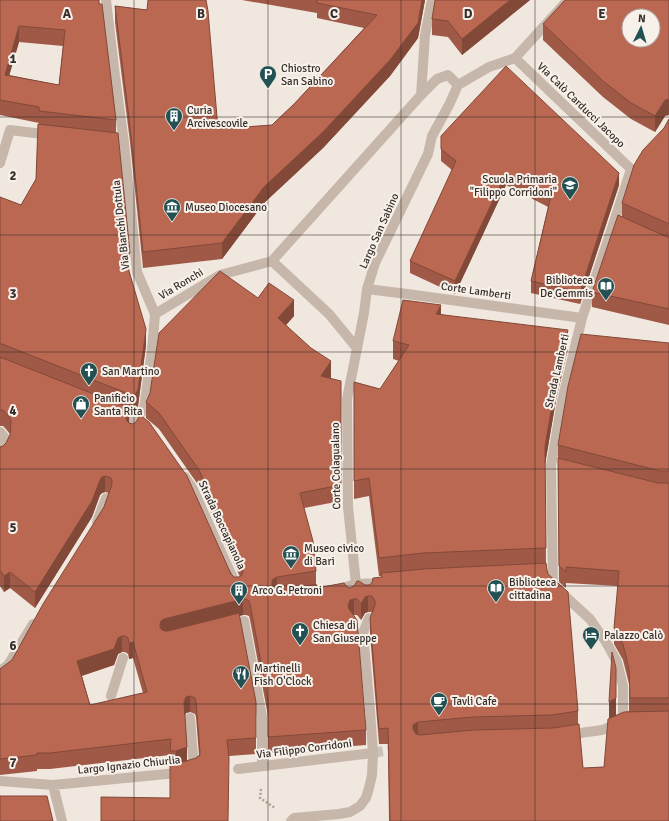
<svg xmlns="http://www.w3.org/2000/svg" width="669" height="821" font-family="Signika,sans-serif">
	<rect width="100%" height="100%" fill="#f0e7de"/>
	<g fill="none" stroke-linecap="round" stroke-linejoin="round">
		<path stroke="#cbc2ba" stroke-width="10" stroke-dasharray="10 5" stroke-linecap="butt" d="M 373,753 L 400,748"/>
		<path stroke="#b3a195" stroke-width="2.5" stroke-dasharray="2 2" stroke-linecap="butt" d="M 261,789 L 260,798 L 275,808"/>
		<path stroke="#c7b7ab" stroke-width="10" d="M 106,0 L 115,76 L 124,143 L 137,272 L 155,314
			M 515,58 L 568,0
			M 421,95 L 425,35 L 432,0
			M 0,163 L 10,130 L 51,135
			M 0,432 L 5,438 L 4,448 L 0,456
			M 185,477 L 193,489 L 236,585
			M 97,522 L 106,498
			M 227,626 L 244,621 L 262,717 L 262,766
			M 0,671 L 8,665 L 33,624
			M 111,696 L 123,658
			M 566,735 L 602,730 L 619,723
			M 238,769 L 373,753
			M 0,781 L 53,785 L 177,773 L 194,768 L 190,718
			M 53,785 L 62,821"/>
		<path stroke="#c7b7ab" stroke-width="10" d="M 458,85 L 489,67 L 515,58 L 631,169 L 614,222 L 582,318 L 562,401 L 551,466 L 553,585 L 590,619 L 606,642 L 617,662 L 623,686 L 623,721 L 627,721
			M 272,261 L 329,314 L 357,348
			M 367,289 L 407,294 L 582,318
			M 117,412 L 137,420 L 144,408 L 152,350 L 155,314 L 220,275 L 272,261 L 421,95 L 437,79 L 448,75 L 458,85 L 449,105 L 432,136 L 428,154 L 375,263 L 367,289 L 364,313 L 347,399 L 348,507 L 356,584
			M 335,590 L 356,584 L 384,583
			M 291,821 L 294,818 L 339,814 L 350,812 L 360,806 L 366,798 L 369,788 L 372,775 L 373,753 L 370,710 L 363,633 L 369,618"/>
	</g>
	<path fill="#a05947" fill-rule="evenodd" d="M 0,0 L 99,0 L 116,120 L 116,133 L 130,253 L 130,269 L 129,270 L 146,345 L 138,406 L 134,412 L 129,410 L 129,422 L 234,577 L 240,577 L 199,486 L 159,429 L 146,418 L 146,402 L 258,298 L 294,316 L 286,325 L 331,377 L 330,379 L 341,381 L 341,501 L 304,508 L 316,571 L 316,584 L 317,588 L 347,587 L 350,588 L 365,585 L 369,585 L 381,577 L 381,576 L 379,576 L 369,496 L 354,499 L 354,382 L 380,389 L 399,361 L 393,359 L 393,341 L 441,314 L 568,348 L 556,400 L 545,463 L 546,563 L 547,570 L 578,711 L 578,724 L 583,768 L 604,767 L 616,715 L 629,711 L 629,684 L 623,660 L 614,644 L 614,628 L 618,586 L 566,583 L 566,588 L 559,582 L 558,474 L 558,445 L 669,343 L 669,821 L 389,821 L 388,744 L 379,744 L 370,634 L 370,618 L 372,612 L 368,612 L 365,613 L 361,620 L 357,615 L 353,615 L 366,730 L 366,745 L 268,753 L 268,716 L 250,620 L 249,616 L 246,615 L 243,615 L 239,616 L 256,702 L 256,754 L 229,756 L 170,798 L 170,755 L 50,769 L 37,769 L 37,771 L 0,775 L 0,669 L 12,660 L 104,507 L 109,493 L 105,492 L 102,493 L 100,495 L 92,517 L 35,608 L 10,588 L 4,592 L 0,586 L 0,447 L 3,446 L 6,443 L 10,434 L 5,428 L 3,426 L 0,426 L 0,197 L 21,205 L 36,179 L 39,123 L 0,115 ZM 19,42 L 63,46 L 59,85 L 9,75 ZM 122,652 L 125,652 L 128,654 L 129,659 L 133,658 L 143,693 L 90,705 L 82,676 L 114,665 L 118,654 ZM 190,712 L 195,714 L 196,717 L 199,755 L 196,758 L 187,761 L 185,716 L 186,713 Z
		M 242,0 L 425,0 L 418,38 L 390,76 L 323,148 L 264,203 L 222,259 L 143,268 L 130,142 L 115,22 L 115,6 L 147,10 L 218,129 L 272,125 L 295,103 L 364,28 L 317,18 L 317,13 Z
		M 530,0 L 462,55 L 448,37 L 432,35 L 432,19 Z
		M 543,24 L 665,116 L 655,132 L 631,119 L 603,97 L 543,40 Z
		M 669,119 L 669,325 L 592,307 L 592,292 L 622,217 L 622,203 Z
		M 441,136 L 619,185 L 580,304 L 531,293 L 531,281 L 548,207 L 506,185 L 455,294 L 410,273 L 410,261 L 452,170 L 441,161 Z"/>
	<path fill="#824939" d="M 422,0 L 425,0 L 418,38 L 390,76 L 323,148 L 264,203 L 222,259 L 222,243 L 264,187 Z
		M 510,0 L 530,0 L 462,55 L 462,39 Z
		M 19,26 L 19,42 L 5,90 L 5,75 Z
		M 669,99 L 669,115 L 665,116 L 655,132 L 655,116 L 665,100 Z
		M 506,173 L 506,185 L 455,294 L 455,281 Z
		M 619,173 L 619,185 L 580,304 L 580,292 Z
		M 294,300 L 294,316 L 278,334 L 278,318 Z
		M 441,305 L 441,323 L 436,314 Z
		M 146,329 L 146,345 L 138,406 L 134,412 L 134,396 Z
		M 568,330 L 568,348 L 556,400 L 545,465 L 545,447 L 556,382 Z
		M 331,361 L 331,377 L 321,392 L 321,376 Z
		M 129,408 L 129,424 L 126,434 L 126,418 Z
		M 105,476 L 105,492 L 102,493 L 100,495 L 92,517 L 35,608 L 35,592 L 100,480 L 102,477 Z
		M 10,572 L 10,588 L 4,592 L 4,576 Z
		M 277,577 L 277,593 L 272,596 L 272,580 Z
		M 368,596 L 368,612 L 365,613 L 361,620 L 361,604 L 365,597 Z
		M 243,599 L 243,615 L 164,635 L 161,637 L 160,624 L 161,621 L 164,619 Z
		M 354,599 L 354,615 L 350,616 L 348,606 L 350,600 Z
		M 122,636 L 122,652 L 118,654 L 114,665 L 77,677 L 77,661 Z
		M 133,642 L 133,658 L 129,659 L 129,643 Z
		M 190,696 L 190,712 L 186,713 L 184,718 L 184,702 L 186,697 Z
		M 616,698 L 616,717 L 609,720 L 609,702 Z
		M 418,722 L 418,738 L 413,729 L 413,725 L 416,723 Z
		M 187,747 L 187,763 L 176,767 L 176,751 Z"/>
	<path fill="#ba6852" stroke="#824939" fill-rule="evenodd" d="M 0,0 L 99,0 L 99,4 L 102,4 L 116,120 L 39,111 L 39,107 L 0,100 ZM 19,26 L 65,30 L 59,85 L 5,75 Z
		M 148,0 L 206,0 L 208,11 L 218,129 L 272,125 L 295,103 L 377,15 L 317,3 L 317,0 L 422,0 L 418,23 L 390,60 L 323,132 L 264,187 L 222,243 L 143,252 L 130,126 L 115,6 L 147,10 Z
		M 435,0 L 510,0 L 462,39 L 448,21 L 432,19 Z
		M 565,0 L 669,0 L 669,99 L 665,100 L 655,116 L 631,103 L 603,81 L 543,24 ZM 629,16 L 653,16 L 653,40 L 629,40 Z
		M 506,66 L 619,173 L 580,292 L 531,281 L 551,196 L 506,173 L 455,281 L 410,261 L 456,161 L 441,149 L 441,136 Z
		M 669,119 L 669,224 L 622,203 L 634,165 L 643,150 L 664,128 Z
		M 38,124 L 118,133 L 130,253 L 124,254 L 146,329 L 138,390 L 134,396 L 2,344 L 0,344 L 0,197 L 21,205 L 36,179 Z
		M 618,215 L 667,237 L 669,237 L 669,309 L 592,292 Z
		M 220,271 L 258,298 L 269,283 L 294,300 L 278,318 L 311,348 L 331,361 L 321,376 L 341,381 L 341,485 L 300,493 L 313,541 L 316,571 L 277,577 L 272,580 L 272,586 L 275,589 L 279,590 L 291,589 L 316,584 L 317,588 L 344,583 L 347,587 L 350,588 L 354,586 L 357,581 L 359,581 L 365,585 L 369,585 L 372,583 L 373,578 L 382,577 L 381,573 L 424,569 L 546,563 L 547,570 L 548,574 L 568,592 L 578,711 L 552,715 L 473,717 L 418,722 L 416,723 L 413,725 L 413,729 L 416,734 L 420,735 L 473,730 L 553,728 L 579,724 L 583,768 L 604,767 L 608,719 L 624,712 L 669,711 L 669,821 L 390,821 L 388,728 L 379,729 L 370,618 L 375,605 L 375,601 L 372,596 L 368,596 L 365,597 L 361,604 L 357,599 L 354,599 L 350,600 L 348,606 L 349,609 L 357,620 L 366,730 L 268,737 L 268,700 L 250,604 L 249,601 L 246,599 L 243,599 L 164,619 L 161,621 L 160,624 L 160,627 L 162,630 L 165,631 L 168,631 L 239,613 L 256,702 L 256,738 L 227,740 L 229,759 L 228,821 L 101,821 L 101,797 L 170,798 L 170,764 L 179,763 L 196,758 L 200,755 L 200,752 L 196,702 L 195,698 L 190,696 L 186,697 L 184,702 L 187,747 L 176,751 L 170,751 L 171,739 L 50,753 L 37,753 L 37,755 L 0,759 L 0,669 L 12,660 L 43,604 L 104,507 L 112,484 L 112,481 L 111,478 L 105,476 L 102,477 L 100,480 L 92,501 L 35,592 L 10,572 L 4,576 L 0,570 L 0,447 L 3,446 L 6,443 L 10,435 L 11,422 L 10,418 L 5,412 L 3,410 L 0,410 L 0,357 L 129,408 L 126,418 L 127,421 L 129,423 L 133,424 L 136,422 L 140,415 L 149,422 L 187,476 L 231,574 L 234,577 L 239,577 L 242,575 L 243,571 L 243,568 L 199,470 L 159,413 L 146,402 L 150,393 L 159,333 ZM 122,636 L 125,636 L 128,638 L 129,643 L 133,642 L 147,692 L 90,705 L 77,661 L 114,649 L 118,638 Z
		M 403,300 L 441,305 L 436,314 L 568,330 L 556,382 L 545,447 L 546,548 L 423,553 L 379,558 L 369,478 L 354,481 L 354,382 L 380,389 L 409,345 L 393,341 Z
		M 581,334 L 669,343 L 669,471 L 660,471 L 558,445 L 568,386 Z
		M 558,458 L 658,483 L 669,483 L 669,698 L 630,698 L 629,669 L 623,644 L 614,628 L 619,571 L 566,567 L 566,572 L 559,566 Z
		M 612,652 L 616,668 L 616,698 L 609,702 Z
		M 0,796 L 47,796 L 53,821 L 0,821 Z"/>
	<path fill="none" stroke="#352d29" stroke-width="1" stroke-opacity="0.55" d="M 134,0 L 134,821M 268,0 L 268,821M 401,0 L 401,821M 535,0 L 535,821M 0,117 L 669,117M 0,235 L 669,235M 0,352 L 669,352M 0,469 L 669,469M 0,586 L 669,586M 0,704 L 669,704"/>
	<defs>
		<g id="parking-pin" transform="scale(0.9)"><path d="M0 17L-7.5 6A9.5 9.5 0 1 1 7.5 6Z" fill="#235153" stroke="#f8f1ea"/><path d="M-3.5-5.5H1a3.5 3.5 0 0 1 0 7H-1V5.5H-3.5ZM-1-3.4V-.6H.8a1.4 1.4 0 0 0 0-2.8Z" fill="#fff"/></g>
		<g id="building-pin" transform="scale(0.9)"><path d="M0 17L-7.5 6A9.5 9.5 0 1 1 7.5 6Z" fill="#235153" stroke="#f8f1ea"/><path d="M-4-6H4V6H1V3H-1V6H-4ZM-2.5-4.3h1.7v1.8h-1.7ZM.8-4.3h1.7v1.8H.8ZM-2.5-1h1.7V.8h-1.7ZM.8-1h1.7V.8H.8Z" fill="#fff"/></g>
		<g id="school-pin" transform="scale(0.9)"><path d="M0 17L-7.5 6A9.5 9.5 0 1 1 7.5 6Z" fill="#235153" stroke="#f8f1ea"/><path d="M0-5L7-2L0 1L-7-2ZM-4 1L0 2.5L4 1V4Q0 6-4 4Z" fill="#fff"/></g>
		<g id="museum-pin" transform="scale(0.9)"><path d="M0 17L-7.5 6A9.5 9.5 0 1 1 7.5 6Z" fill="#235153" stroke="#f8f1ea"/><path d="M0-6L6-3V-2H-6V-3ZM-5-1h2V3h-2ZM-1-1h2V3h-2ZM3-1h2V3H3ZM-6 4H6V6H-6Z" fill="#fff"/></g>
		<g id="library-pin" transform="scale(0.9)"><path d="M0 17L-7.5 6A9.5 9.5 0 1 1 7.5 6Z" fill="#235153" stroke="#f8f1ea"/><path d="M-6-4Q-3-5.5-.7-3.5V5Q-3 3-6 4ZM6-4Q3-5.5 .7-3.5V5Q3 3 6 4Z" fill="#fff"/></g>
		<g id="church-pin" transform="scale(0.9)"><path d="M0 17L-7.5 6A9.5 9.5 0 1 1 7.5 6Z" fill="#235153" stroke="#f8f1ea"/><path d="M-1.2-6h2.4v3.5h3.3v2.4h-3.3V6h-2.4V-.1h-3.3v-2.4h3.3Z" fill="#fff"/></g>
		<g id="shop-pin" transform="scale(0.9)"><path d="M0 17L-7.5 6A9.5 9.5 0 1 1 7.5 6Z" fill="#235153" stroke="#f8f1ea"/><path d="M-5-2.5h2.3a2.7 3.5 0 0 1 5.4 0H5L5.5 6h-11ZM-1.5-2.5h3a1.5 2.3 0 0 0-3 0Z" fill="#fff"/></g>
		<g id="hotel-pin" transform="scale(0.9)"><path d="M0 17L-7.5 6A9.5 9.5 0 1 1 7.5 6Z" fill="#235153" stroke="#f8f1ea"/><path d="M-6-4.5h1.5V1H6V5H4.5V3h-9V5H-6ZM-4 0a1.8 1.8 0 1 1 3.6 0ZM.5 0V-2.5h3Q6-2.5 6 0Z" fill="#fff"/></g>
		<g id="restaurant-pin" transform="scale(0.9)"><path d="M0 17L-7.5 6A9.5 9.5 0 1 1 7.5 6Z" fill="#235153" stroke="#f8f1ea"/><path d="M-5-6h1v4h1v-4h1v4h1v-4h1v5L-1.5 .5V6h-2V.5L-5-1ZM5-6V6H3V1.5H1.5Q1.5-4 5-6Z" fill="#fff"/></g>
		<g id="cafe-pin" transform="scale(0.9)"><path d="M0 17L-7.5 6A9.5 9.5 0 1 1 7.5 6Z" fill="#235153" stroke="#f8f1ea"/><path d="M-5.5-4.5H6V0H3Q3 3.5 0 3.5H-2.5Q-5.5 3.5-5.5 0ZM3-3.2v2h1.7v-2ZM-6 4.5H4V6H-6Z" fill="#fff"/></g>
	</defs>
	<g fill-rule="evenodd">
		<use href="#parking-pin" x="268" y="74"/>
		<use href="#building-pin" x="174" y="116"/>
		<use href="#school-pin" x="570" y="185"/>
		<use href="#museum-pin" x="172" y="207"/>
		<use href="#library-pin" x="606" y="286"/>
		<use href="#church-pin" x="89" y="371"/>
		<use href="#shop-pin" x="81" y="404"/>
		<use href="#museum-pin" x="291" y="554"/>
		<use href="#library-pin" x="496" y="588"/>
		<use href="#building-pin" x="239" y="590"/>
		<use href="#church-pin" x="300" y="631"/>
		<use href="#hotel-pin" x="591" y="635"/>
		<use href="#restaurant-pin" x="241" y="674"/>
		<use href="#cafe-pin" x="439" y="701"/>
	</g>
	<g text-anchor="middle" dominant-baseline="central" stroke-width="4" stroke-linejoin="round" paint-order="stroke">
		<g font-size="11" fill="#352d29" stroke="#f8f1ea" text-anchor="start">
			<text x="281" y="68">Chiostro<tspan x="281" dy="13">San Sabino</tspan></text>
			<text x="187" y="110">Curia<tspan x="187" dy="13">Arcivescovile</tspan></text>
			<text x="557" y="179" text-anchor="end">Scuola Primaria<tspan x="557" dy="13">"Filippo Corridoni"</tspan></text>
			<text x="185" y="207">Museo Diocesano</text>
			<text x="593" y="280" text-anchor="end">Biblioteca<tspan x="593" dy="13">De Gemmis</tspan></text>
			<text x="102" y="371">San Martino</text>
			<text x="94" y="398">Panificio<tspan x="94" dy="13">Santa Rita</tspan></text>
			<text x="304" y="548">Museo civico<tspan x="304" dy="13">di Bari</tspan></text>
			<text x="509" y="582">Biblioteca<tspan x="509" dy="13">cittadina</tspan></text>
			<text x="252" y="590">Arco G. Petroni</text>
			<text x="313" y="625">Chiesa di<tspan x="313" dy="13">San Giuseppe</tspan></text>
			<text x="604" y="635">Palazzo Calò</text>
			<text x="254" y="668">Martinelli<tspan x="254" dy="13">Fish O'Clock</tspan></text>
			<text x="452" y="701">Tavli Cafe</text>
		</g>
		<g font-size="11" fill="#352d29" stroke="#f8f1ea">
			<text transform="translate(581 105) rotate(44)">Via Calò Carducci Jacopo</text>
			<text transform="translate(121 225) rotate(-96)">Via Bianchi Dottula</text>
			<text transform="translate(379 231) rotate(-66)">Largo San Sabino</text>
			<text transform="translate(181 284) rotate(-31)">Via Ronchi</text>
			<text transform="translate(476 291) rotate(8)">Corte Lamberti</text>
			<text transform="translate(557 371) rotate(-77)">Strada Lamberti</text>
			<text transform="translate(336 466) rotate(-91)">Corte Colagualano</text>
			<text transform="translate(222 525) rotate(65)">Strada Boccapianola</text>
			<text transform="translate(304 749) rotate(-7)">Via Filippo Corridoni</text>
			<text transform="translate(129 765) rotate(-6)">Largo Ignazio Chiurlia</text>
		</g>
	</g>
	<g font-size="13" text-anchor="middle" font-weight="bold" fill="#352d29" stroke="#f8f1ea" stroke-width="4" stroke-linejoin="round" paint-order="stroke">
		<text x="67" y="18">A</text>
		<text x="201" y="18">B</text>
		<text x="334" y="18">C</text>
		<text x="468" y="18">D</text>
		<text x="602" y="18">E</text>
		<text x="13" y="63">1</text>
		<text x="13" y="180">2</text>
		<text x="13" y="298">3</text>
		<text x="13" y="415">4</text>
		<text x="13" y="532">5</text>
		<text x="13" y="650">6</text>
		<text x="13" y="767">7</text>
	</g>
	<g transform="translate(641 28) rotate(5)"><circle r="19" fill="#f8f1ea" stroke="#aaa39d"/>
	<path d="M0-3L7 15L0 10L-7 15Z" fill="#235153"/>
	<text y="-6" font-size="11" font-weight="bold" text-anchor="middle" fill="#352d29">N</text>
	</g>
</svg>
